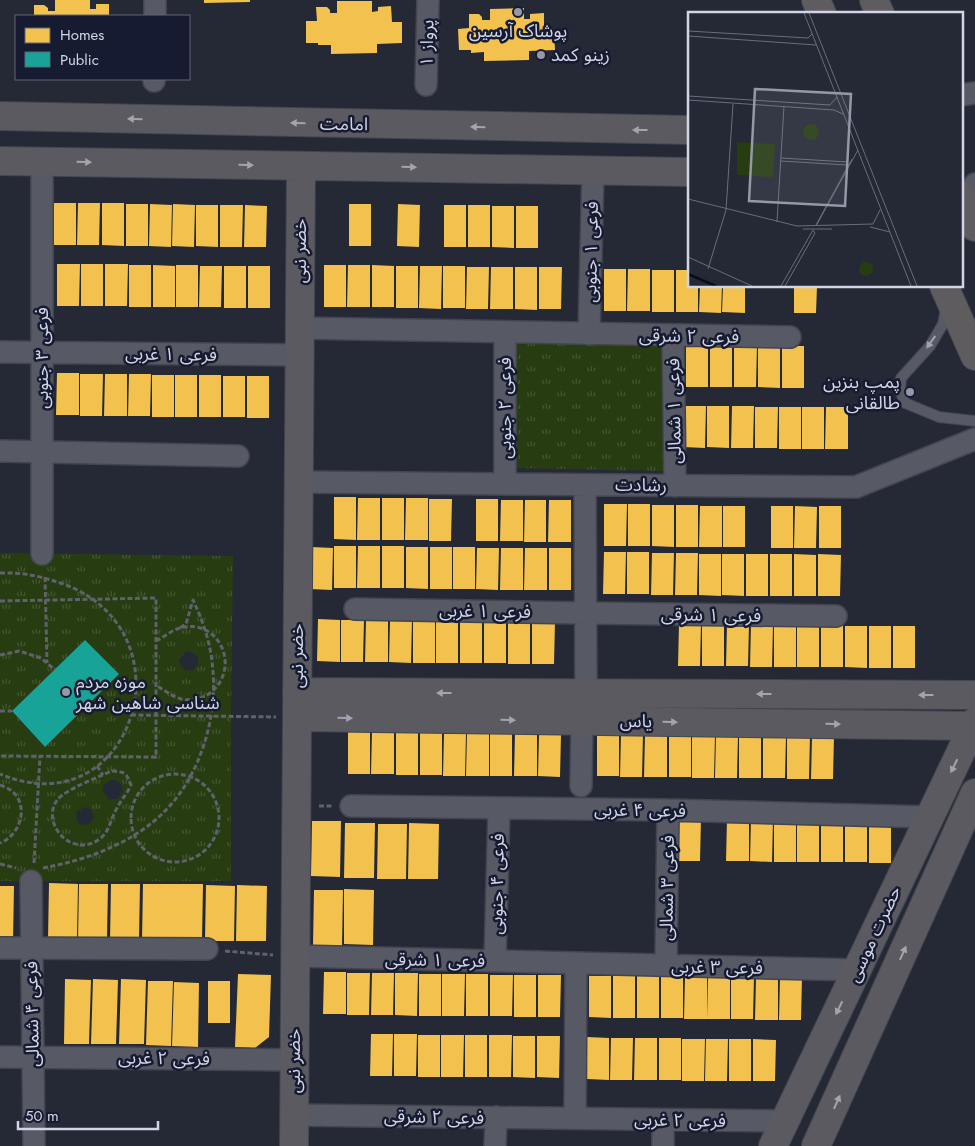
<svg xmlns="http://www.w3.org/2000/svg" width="975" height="1146" font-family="Jost,'Noto Sans Arabic',sans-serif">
	<defs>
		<pattern id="park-tufts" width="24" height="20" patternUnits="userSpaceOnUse" patternTransform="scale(1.25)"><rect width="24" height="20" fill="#273c10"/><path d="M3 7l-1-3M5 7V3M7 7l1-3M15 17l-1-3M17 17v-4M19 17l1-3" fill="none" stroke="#455733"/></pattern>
	</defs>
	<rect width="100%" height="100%" fill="#252835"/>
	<path fill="url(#park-tufts)" fill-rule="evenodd" d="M 516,342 L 666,344 L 664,471 L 515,468 Z
		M 0,553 L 233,556 L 231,716 L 231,881 L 0,881 ZM 85,640 L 119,674 L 45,747 L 12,712 ZM 190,651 L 198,657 C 200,673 182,676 179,660 L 185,652 ZM 110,780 C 118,779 122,783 123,791 L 117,799 L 110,799 L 103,792 L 103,786 ZM 85,807 L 91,809 L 94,817 L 89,824 L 84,825 L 78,823 L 76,817 L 77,811 Z"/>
	<path fill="#f2c14e" d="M 55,0 L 90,0 L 90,9 L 96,9 L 96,4 L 109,4 L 109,16 L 34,16 L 34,5 L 44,5 L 48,8 L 48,11 L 55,11 Z
		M 204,0 L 250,0 L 250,2 L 204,3 Z
		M 337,1 L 372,1 L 372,12 L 378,11 L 378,7 L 391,6 L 392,22 L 402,22 L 402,43 L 377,44 L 377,53 L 331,54 L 331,45 L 318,45 L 318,43 L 306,43 L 306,21 L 317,21 L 316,7 L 327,7 L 330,10 L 330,13 L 337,13 Z
		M 524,8 L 524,19 L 530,19 L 530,14 L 544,13 L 544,29 L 554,28 L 555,50 L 529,51 L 529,60 L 484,61 L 484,52 L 471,53 L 471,50 L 459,50 L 458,29 L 469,28 L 469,14 L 479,14 L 482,17 L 482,20 L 490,20 L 490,9 Z
		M 54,203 L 76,203 L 76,245 L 54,245 Z
		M 78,203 L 100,203 L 99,245 L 77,245 Z
		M 102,203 L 124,203 L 124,246 L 102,245 Z
		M 126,204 L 148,204 L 148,246 L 126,246 Z
		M 150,204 L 172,205 L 171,247 L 149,246 Z
		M 173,204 L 195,205 L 194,247 L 172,246 Z
		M 349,204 L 371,204 L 371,246 L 349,246 Z
		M 398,204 L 420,205 L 419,247 L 397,246 Z
		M 196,205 L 218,205 L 218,247 L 196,246 Z
		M 220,205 L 243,205 L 242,247 L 220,247 Z
		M 245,205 L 267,206 L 266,247 L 244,247 Z
		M 444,205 L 466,205 L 466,247 L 444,247 Z
		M 468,205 L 490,205 L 490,247 L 468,247 Z
		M 492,206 L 514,206 L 514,248 L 492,247 Z
		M 516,206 L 538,206 L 538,248 L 516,248 Z
		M 57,264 L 80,264 L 79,306 L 57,306 Z
		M 81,264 L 103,264 L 103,306 L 81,306 Z
		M 105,264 L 128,264 L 127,306 L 105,306 Z
		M 129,265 L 151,265 L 151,307 L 129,307 Z
		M 153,265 L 175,266 L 175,307 L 153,307 Z
		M 176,265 L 198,265 L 198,307 L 176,307 Z
		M 324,265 L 346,265 L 346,307 L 324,307 Z
		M 348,265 L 370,265 L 370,307 L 347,307 Z
		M 372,265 L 394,266 L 394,307 L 372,307 Z
		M 200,266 L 222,266 L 221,307 L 199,307 Z
		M 224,266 L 246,266 L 246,308 L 224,308 Z
		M 248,266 L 270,266 L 270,308 L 248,308 Z
		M 396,266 L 418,266 L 418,308 L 396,308 Z
		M 420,266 L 442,266 L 441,309 L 419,308 Z
		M 443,266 L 465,266 L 465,308 L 443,308 Z
		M 467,267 L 489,267 L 488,309 L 466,309 Z
		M 491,267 L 513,267 L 513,309 L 490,309 Z
		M 515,267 L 537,267 L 537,310 L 515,309 Z
		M 539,267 L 562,267 L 561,309 L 539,309 Z
		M 604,269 L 626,269 L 626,311 L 604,311 Z
		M 628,269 L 650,269 L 650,311 L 627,311 Z
		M 652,270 L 674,270 L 674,312 L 652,312 Z
		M 676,270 L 689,270 L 689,286 L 698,286 L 698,312 L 676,312 Z
		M 700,286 L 722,286 L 721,313 L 699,312 Z
		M 723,286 L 745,286 L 745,313 L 722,312 Z
		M 794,286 L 817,286 L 816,313 L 794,313 Z
		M 686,344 L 708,345 L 708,387 L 686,387 Z
		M 710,345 L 732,345 L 732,387 L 710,387 Z
		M 734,345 L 757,345 L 756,387 L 734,387 Z
		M 758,345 L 780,346 L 780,388 L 758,387 Z
		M 782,346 L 804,346 L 804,388 L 782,388 Z
		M 57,373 L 79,373 L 79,415 L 56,415 Z
		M 80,374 L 103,374 L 102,416 L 80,416 Z
		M 105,374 L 127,374 L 127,416 L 104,416 Z
		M 129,374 L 151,374 L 150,416 L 128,416 Z
		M 152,375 L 174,375 L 174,417 L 152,417 Z
		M 175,375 L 197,375 L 197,417 L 175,417 Z
		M 199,375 L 221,375 L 221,417 L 199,417 Z
		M 223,376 L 245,376 L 245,417 L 223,417 Z
		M 247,376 L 269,376 L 269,418 L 247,418 Z
		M 684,406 L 706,406 L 705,448 L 683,447 Z
		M 707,406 L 729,406 L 729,448 L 707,447 Z
		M 732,406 L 754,406 L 753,448 L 731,448 Z
		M 755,407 L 778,407 L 777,448 L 755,448 Z
		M 779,407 L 801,407 L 801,449 L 779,449 Z
		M 802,407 L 824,407 L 824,449 L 802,449 Z
		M 826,407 L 848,407 L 848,449 L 825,449 Z
		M 334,497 L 356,497 L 356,540 L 334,539 Z
		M 358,498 L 380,498 L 380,540 L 357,540 Z
		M 382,498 L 404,498 L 404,540 L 382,540 Z
		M 406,498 L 428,498 L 428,540 L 405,540 Z
		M 429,499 L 452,499 L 451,541 L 429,541 Z
		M 476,499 L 498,499 L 498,541 L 476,541 Z
		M 501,500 L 523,500 L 523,541 L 500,541 Z
		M 525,500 L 546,500 L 546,542 L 524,542 Z
		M 549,500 L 571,500 L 571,542 L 548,542 Z
		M 604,504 L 627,504 L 626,546 L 604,546 Z
		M 628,504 L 650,504 L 650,546 L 628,546 Z
		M 652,505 L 674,505 L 674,547 L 652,546 Z
		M 676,505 L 698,505 L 698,547 L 676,547 Z
		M 700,506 L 722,506 L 722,547 L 699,547 Z
		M 723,506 L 745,506 L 745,547 L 723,547 Z
		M 771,506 L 793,506 L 793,548 L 771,548 Z
		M 795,506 L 817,507 L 816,548 L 794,548 Z
		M 819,506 L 841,506 L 841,548 L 819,548 Z
		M 334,546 L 356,546 L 356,588 L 334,588 Z
		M 358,546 L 380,546 L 380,588 L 357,588 Z
		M 382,546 L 404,546 L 404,588 L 382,588 Z
		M 311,547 L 333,548 L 332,590 L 310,589 Z
		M 406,547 L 428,547 L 428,589 L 406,588 Z
		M 430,547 L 452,547 L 452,589 L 430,589 Z
		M 453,547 L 475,547 L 475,589 L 453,589 Z
		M 477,548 L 499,548 L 498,590 L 476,589 Z
		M 501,548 L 523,548 L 523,590 L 500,590 Z
		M 525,548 L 547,548 L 547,590 L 524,590 Z
		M 549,548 L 571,548 L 571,590 L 549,590 Z
		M 604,552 L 626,552 L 625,594 L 603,594 Z
		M 627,552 L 649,552 L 649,594 L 627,594 Z
		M 652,553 L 674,553 L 673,595 L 651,595 Z
		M 676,553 L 698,553 L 697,595 L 675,595 Z
		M 699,554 L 721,554 L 721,596 L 699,595 Z
		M 722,554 L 744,554 L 744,596 L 722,595 Z
		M 746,554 L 768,554 L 768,596 L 746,596 Z
		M 770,554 L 792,554 L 792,596 L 770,596 Z
		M 794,554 L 816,555 L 816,596 L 794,596 Z
		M 818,554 L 841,555 L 840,596 L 818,596 Z
		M 318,619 L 340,620 L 340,662 L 317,661 Z
		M 341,620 L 364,620 L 363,662 L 341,662 Z
		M 366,620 L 388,620 L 388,662 L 365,662 Z
		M 390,620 L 412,620 L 411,663 L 389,662 Z
		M 413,621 L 435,621 L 435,663 L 413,663 Z
		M 436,621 L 458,621 L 458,663 L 436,663 Z
		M 460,621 L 482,621 L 482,663 L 460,663 Z
		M 484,622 L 506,622 L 506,663 L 484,663 Z
		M 508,622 L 530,622 L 530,664 L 508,664 Z
		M 532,622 L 555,622 L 554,664 L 532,664 Z
		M 679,624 L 701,624 L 700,666 L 678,666 Z
		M 702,624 L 724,624 L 724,666 L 702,666 Z
		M 727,624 L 749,624 L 748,666 L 726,666 Z
		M 751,624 L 773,625 L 772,667 L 750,667 Z
		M 774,625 L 796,625 L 796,667 L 774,667 Z
		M 797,625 L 819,625 L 819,667 L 797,667 Z
		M 821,625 L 843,625 L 843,667 L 821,667 Z
		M 845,626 L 867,626 L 867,668 L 845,667 Z
		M 869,626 L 891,626 L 891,668 L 869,668 Z
		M 893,626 L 915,626 L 915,668 L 893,668 Z
		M 348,732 L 370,732 L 370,774 L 348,774 Z
		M 372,732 L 394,733 L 394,774 L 371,774 Z
		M 396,733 L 418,733 L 418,775 L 396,775 Z
		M 420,733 L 442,733 L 442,775 L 420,775 Z
		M 444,734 L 466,734 L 465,776 L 443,776 Z
		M 467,734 L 489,734 L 489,776 L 466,776 Z
		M 490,734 L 512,734 L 512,776 L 490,776 Z
		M 515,734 L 537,734 L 537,776 L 514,776 Z
		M 597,734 L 619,734 L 619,776 L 597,776 Z
		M 539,735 L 561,735 L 560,777 L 538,776 Z
		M 621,735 L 643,735 L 642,777 L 620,777 Z
		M 645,735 L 667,735 L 667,777 L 644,777 Z
		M 669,735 L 691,735 L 691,777 L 669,777 Z
		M 692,736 L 715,736 L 714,778 L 692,778 Z
		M 716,736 L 738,736 L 737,778 L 715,778 Z
		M 739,736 L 761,736 L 761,778 L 739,778 Z
		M 763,736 L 786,737 L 785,778 L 763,778 Z
		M 787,737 L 810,737 L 809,779 L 787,779 Z
		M 812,737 L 834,737 L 833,779 L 811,779 Z
		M 679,818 L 701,819 L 700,861 L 678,861 Z
		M 727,819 L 749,819 L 749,861 L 726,861 Z
		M 751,819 L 773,820 L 772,862 L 750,861 Z
		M 774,820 L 796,820 L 796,862 L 774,862 Z
		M 797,820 L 819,820 L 819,862 L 797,862 Z
		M 821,820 L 843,820 L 843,862 L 821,862 Z
		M 312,821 L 341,821 L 340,877 L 311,876 Z
		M 845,821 L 867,821 L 867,862 L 845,862 Z
		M 869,821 L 891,821 L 891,863 L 869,863 Z
		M 345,823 L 375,823 L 374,878 L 344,878 Z
		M 409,823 L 439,824 L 438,879 L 408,879 Z
		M 378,824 L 407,824 L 406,879 L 377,879 Z
		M 49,883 L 78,884 L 77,939 L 48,939 Z
		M 79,884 L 108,884 L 107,940 L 78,939 Z
		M 111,884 L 140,884 L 139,940 L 110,940 Z
		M 143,884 L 203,884 L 202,940 L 142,939 Z
		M 206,885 L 235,886 L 234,941 L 205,941 Z
		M 237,885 L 267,886 L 266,941 L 236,941 Z
		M 0,886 L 14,886 L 13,942 L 0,942 Z
		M 344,889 L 374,890 L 373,945 L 344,944 Z
		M 314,890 L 343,890 L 342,946 L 313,945 Z
		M 324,972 L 346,972 L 346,1014 L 323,1014 Z
		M 347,973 L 370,973 L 369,1015 L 347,1015 Z
		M 372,973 L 394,973 L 393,1015 L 371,1015 Z
		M 395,973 L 418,973 L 417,1016 L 395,1015 Z
		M 238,974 L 271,975 L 269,1037 L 255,1048 L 235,1047 Z
		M 419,974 L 441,974 L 441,1016 L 419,1016 Z
		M 442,974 L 465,974 L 464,1016 L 442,1016 Z
		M 466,974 L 488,974 L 488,1016 L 466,1016 Z
		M 490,975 L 513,975 L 512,1016 L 490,1016 Z
		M 514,975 L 536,975 L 536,1017 L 514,1017 Z
		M 538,975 L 561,975 L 560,1017 L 538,1017 Z
		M 589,976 L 611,976 L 611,1018 L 589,1017 Z
		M 613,976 L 635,976 L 635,1018 L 613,1018 Z
		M 637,976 L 659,976 L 659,1018 L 637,1018 Z
		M 661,976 L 683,977 L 683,1018 L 661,1018 Z
		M 685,977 L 707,977 L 707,1019 L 684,1019 Z
		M 708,977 L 730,977 L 730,1019 L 707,1019 Z
		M 731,977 L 754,977 L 753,1019 L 731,1019 Z
		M 756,978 L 778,978 L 778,1020 L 755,1020 Z
		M 780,978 L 802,978 L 801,1020 L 779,1020 Z
		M 65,979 L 91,980 L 89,1044 L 64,1044 Z
		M 93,979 L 118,980 L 116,1044 L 91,1044 Z
		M 121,979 L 146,980 L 144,1044 L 119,1044 Z
		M 148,981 L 173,981 L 171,1046 L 146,1045 Z
		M 208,981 L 230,981 L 230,1023 L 208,1023 Z
		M 174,982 L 199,983 L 198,1047 L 172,1046 Z
		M 371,1034 L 393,1034 L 392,1076 L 370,1076 Z
		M 394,1034 L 417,1034 L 416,1076 L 394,1076 Z
		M 418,1035 L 440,1035 L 440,1077 L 418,1077 Z
		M 441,1035 L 464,1035 L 463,1077 L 441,1077 Z
		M 465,1035 L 487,1035 L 487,1077 L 465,1077 Z
		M 489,1035 L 512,1035 L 511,1077 L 489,1077 Z
		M 513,1036 L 535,1036 L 535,1078 L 513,1077 Z
		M 537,1036 L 560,1036 L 559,1078 L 537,1077 Z
		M 587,1037 L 609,1038 L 609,1080 L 587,1079 Z
		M 611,1038 L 633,1038 L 632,1080 L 610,1080 Z
		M 635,1038 L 657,1038 L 657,1080 L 634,1080 Z
		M 659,1038 L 681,1038 L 681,1080 L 659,1080 Z
		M 682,1039 L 705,1039 L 704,1081 L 682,1081 Z
		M 706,1039 L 728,1039 L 727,1081 L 705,1081 Z
		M 729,1039 L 751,1039 L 751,1081 L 729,1081 Z
		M 753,1039 L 776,1040 L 775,1081 L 753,1081 Z"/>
	<path fill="#17a398" d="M 85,640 L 119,674 L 45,747 L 12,711 Z"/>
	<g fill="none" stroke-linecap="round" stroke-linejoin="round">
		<g stroke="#424550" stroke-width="12">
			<path id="lane" d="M 946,308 L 943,324 L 930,346 L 901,378 L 900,390 L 905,403 L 939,417 L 975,421"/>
		</g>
		<g stroke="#424550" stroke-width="24">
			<path id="street" d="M 155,16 L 155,0
				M 154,81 L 154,79
				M 426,85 L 428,0
				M 961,95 L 975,93
				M 967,209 L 975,184
				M 299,328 L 790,337
				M 505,333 L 505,484
				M 589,334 L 593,170
				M 673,336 L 675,486
				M 0,352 L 299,355
				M 0,451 L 238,456
				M 298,482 L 856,487 L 975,439
				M 585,485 L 586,694
				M 42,554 L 42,162
				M 355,609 L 586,613 L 836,616
				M 581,786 L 582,721
				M 351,806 L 668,810 L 929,817
				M 31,881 L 34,1146
				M 0,948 L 207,949
				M 295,956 L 857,970
				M 495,961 L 499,808
				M 666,965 L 668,810
				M 0,1057 L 294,1060
				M 294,1115 L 785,1121
				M 575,1118 L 576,963
				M 663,1120 L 663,1146
				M 495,1146 L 496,1117"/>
		</g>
		<g stroke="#424550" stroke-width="30">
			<path id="secondary" d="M 0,116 L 689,130
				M 0,161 L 689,172
				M 297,692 L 975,695
				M 297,717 L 975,726
				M 294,1146 L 301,166
				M 773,1146 L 975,722
				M 816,1146 L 975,793"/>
		</g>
		<g stroke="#424550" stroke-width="30">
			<path id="primary" d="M 816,0 L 822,14
				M 874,0 L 880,14
				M 961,196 L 975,227
				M 944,286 L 975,356"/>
		</g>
		<path stroke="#60626b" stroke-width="3" stroke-dasharray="5 2.5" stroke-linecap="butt" d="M 0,573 C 24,572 44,577 66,585 C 194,635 131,829 0,774
			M 45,577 L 47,663
			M 0,601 L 156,598 L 156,757 L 0,756
			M 156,641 C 164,637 172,630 180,628 C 221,617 243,672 207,695 C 200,699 190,701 181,699 C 173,697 164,690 157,686
			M 0,655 L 19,651 L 41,658 L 55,670
			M 0,711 L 12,711
			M 131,715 L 276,717
			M 97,766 L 103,775
			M 112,771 C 125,772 126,772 131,785 C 127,794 121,800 117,808 C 111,818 110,830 101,838 C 72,861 39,822 58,799 C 67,789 98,777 112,771 Z
			M131 818a44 44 0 1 1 88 0a44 44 0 1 1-88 0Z
			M 0,785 C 5,787 10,789 14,793 C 29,809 19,836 0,843
			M 319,806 L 333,806
			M 34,863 L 40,756
			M 0,864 L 16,868
			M 43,868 C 87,860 134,843 166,810 C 202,773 219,712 212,662 C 210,641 202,619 193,600 L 186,624 L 180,628
			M 225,951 L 273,955"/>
		<use href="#lane" stroke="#575964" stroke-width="10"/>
		<use href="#street" stroke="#575964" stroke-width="21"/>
		<use href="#secondary" stroke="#5b5a60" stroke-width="28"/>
		<use href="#primary" stroke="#5f5c5f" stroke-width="28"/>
	</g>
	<defs><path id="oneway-solid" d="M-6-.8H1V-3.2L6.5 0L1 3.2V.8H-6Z" transform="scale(1.25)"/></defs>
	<g fill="#a2a4b0">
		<use href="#oneway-solid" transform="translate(135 119) rotate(-179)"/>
		<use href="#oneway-solid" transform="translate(298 123) rotate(-179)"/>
		<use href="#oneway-solid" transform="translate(478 127) rotate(-179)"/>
		<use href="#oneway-solid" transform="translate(640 130) rotate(-180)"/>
		<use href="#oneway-solid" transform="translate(84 162) rotate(1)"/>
		<use href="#oneway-solid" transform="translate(246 165) rotate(1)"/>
		<use href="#oneway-solid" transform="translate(409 167) rotate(1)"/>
		<use href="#oneway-solid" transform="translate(444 693) rotate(-180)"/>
		<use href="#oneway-solid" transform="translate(764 694) rotate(-180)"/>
		<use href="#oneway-solid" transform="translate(926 695) rotate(-180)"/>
		<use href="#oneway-solid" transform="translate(345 718) rotate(1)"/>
		<use href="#oneway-solid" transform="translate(508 720) rotate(1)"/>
		<use href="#oneway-solid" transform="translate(670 722) rotate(1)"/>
		<use href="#oneway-solid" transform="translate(833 724) rotate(1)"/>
		<use href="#oneway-solid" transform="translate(954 766) rotate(116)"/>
		<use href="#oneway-solid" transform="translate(903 953) rotate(-66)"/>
		<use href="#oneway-solid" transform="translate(839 1008) rotate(116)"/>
		<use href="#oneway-solid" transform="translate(837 1102) rotate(-66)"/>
	</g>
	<use fill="#a0a3b1" href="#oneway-solid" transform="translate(931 342) rotate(125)"/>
	<g fill="#9598a7" stroke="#161b31" stroke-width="2">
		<circle cx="518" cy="12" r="5"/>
		<circle cx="541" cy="55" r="5"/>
		<circle cx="910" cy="392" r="5"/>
		<circle cx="66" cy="692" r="5"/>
	</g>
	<g text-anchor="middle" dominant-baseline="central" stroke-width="5" stroke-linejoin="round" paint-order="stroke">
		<g font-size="18" fill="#d1d5e5" stroke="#161b31" text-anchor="start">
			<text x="518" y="31" text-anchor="middle">پوشاک آرسین</text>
			<text x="551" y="55">زینو کمد</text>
			<text x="900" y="382" text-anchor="end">پمپ بنزین<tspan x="900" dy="21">طالقانی</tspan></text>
			<text x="76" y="682">موزه مردم<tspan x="76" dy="21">شناسی شاهین شهر</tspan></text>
		</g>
		<g font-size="18" fill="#d1d5e5" stroke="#161b31">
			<text transform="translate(427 43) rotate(-89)">پرواز ۱</text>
			<text transform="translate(344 124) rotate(1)">امامت</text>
			<text transform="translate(300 251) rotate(-90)">خضر نبی</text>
			<text transform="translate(591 252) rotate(-89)">فرعی ۱ جنوبی</text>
			<text transform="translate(689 336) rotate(1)">فرعی ۲ شرقی</text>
			<text transform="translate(171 354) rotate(1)">فرعی ۱ غربی</text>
			<text transform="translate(42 358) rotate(-90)">فرعی ۳ جنوبی</text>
			<text transform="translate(505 408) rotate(-90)">فرعی ۲ جنوبی</text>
			<text transform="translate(674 411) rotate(-91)">فرعی ۱ شمالی</text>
			<text transform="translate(641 485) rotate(1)">رشادت</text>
			<text transform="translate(485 611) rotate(1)">فرعی ۱ غربی</text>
			<text transform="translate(711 615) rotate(1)">فرعی ۱ شرقی</text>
			<text transform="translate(297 656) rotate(-90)">خضر نبی</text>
			<text transform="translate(636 721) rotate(1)">یاس</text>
			<text transform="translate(640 810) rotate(1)">فرعی ۴ غربی</text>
			<text transform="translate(497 884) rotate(-89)">فرعی ۴ جنوبی</text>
			<text transform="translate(667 888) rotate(-89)">فرعی ۳ شمالی</text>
			<text transform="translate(874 934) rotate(-65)">حضرت موسی</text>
			<text transform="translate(435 960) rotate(1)">فرعی ۱ شرقی</text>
			<text transform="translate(717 967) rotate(1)">فرعی ۳ غربی</text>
			<text transform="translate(32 1014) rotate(-91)">فرعی ۴ شمالی</text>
			<text transform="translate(164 1058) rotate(1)">فرعی ۲ غربی</text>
			<text transform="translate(294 1061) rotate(-90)">خضر نبی</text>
			<text transform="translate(434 1117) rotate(1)">فرعی ۲ شرقی</text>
			<text transform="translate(680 1120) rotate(1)">فرعی ۲ غربی</text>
		</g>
	</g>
	<g transform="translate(688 12)">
		<rect width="275" height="275" fill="#252835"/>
		<path d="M115 120a8 8 0 1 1 16 0a8 8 0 1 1-16 0ZM 49,130 L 87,132 L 85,165 L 49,163 ZM171 257a7 7 0 1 1 14 0a7 7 0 1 1-14 0Z" fill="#273c10"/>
		<path fill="none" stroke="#050f16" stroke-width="2.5" d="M 0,262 L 28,274"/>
		<path fill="none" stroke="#6a6d7b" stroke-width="1" d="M 116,1 L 223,274M 121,1 L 229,274M 0,19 L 120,26 L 124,22M 0,24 L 128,33M 0,84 L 142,93 L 149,85M 0,88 L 146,98 L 155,102M 93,146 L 160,150M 93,149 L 159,153M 0,187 L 109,214 L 185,212 L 192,198M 89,210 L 96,94M 128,213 L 164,147M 128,214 L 170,138M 182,215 L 202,220M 115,217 L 144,217M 0,245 L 64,274M 20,257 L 38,198 L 45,92M 93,274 L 125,218M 97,274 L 127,221 L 125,218"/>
		<path fill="#9598a7" fill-opacity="0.15" stroke="#9598a7" stroke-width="2.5" d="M 67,77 L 163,82 L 157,194 L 61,189 Z"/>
		<rect width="275" height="275" fill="none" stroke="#d1d5e5" stroke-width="2.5"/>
	</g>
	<rect x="15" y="15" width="175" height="65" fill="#161b31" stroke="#616579"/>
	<rect x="25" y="28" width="25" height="15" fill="#f2c14e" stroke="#616579"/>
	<text x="60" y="40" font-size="15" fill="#d1d5e5">Homes</text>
	<rect x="25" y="52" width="25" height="15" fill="#17a398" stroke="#616579"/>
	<text x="60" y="65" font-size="15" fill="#d1d5e5">Public</text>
	<path d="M18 1121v8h140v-8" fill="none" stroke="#d1d5e5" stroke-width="2.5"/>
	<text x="25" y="1121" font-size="15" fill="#d1d5e5" stroke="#161b31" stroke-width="4" paint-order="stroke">50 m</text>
</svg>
